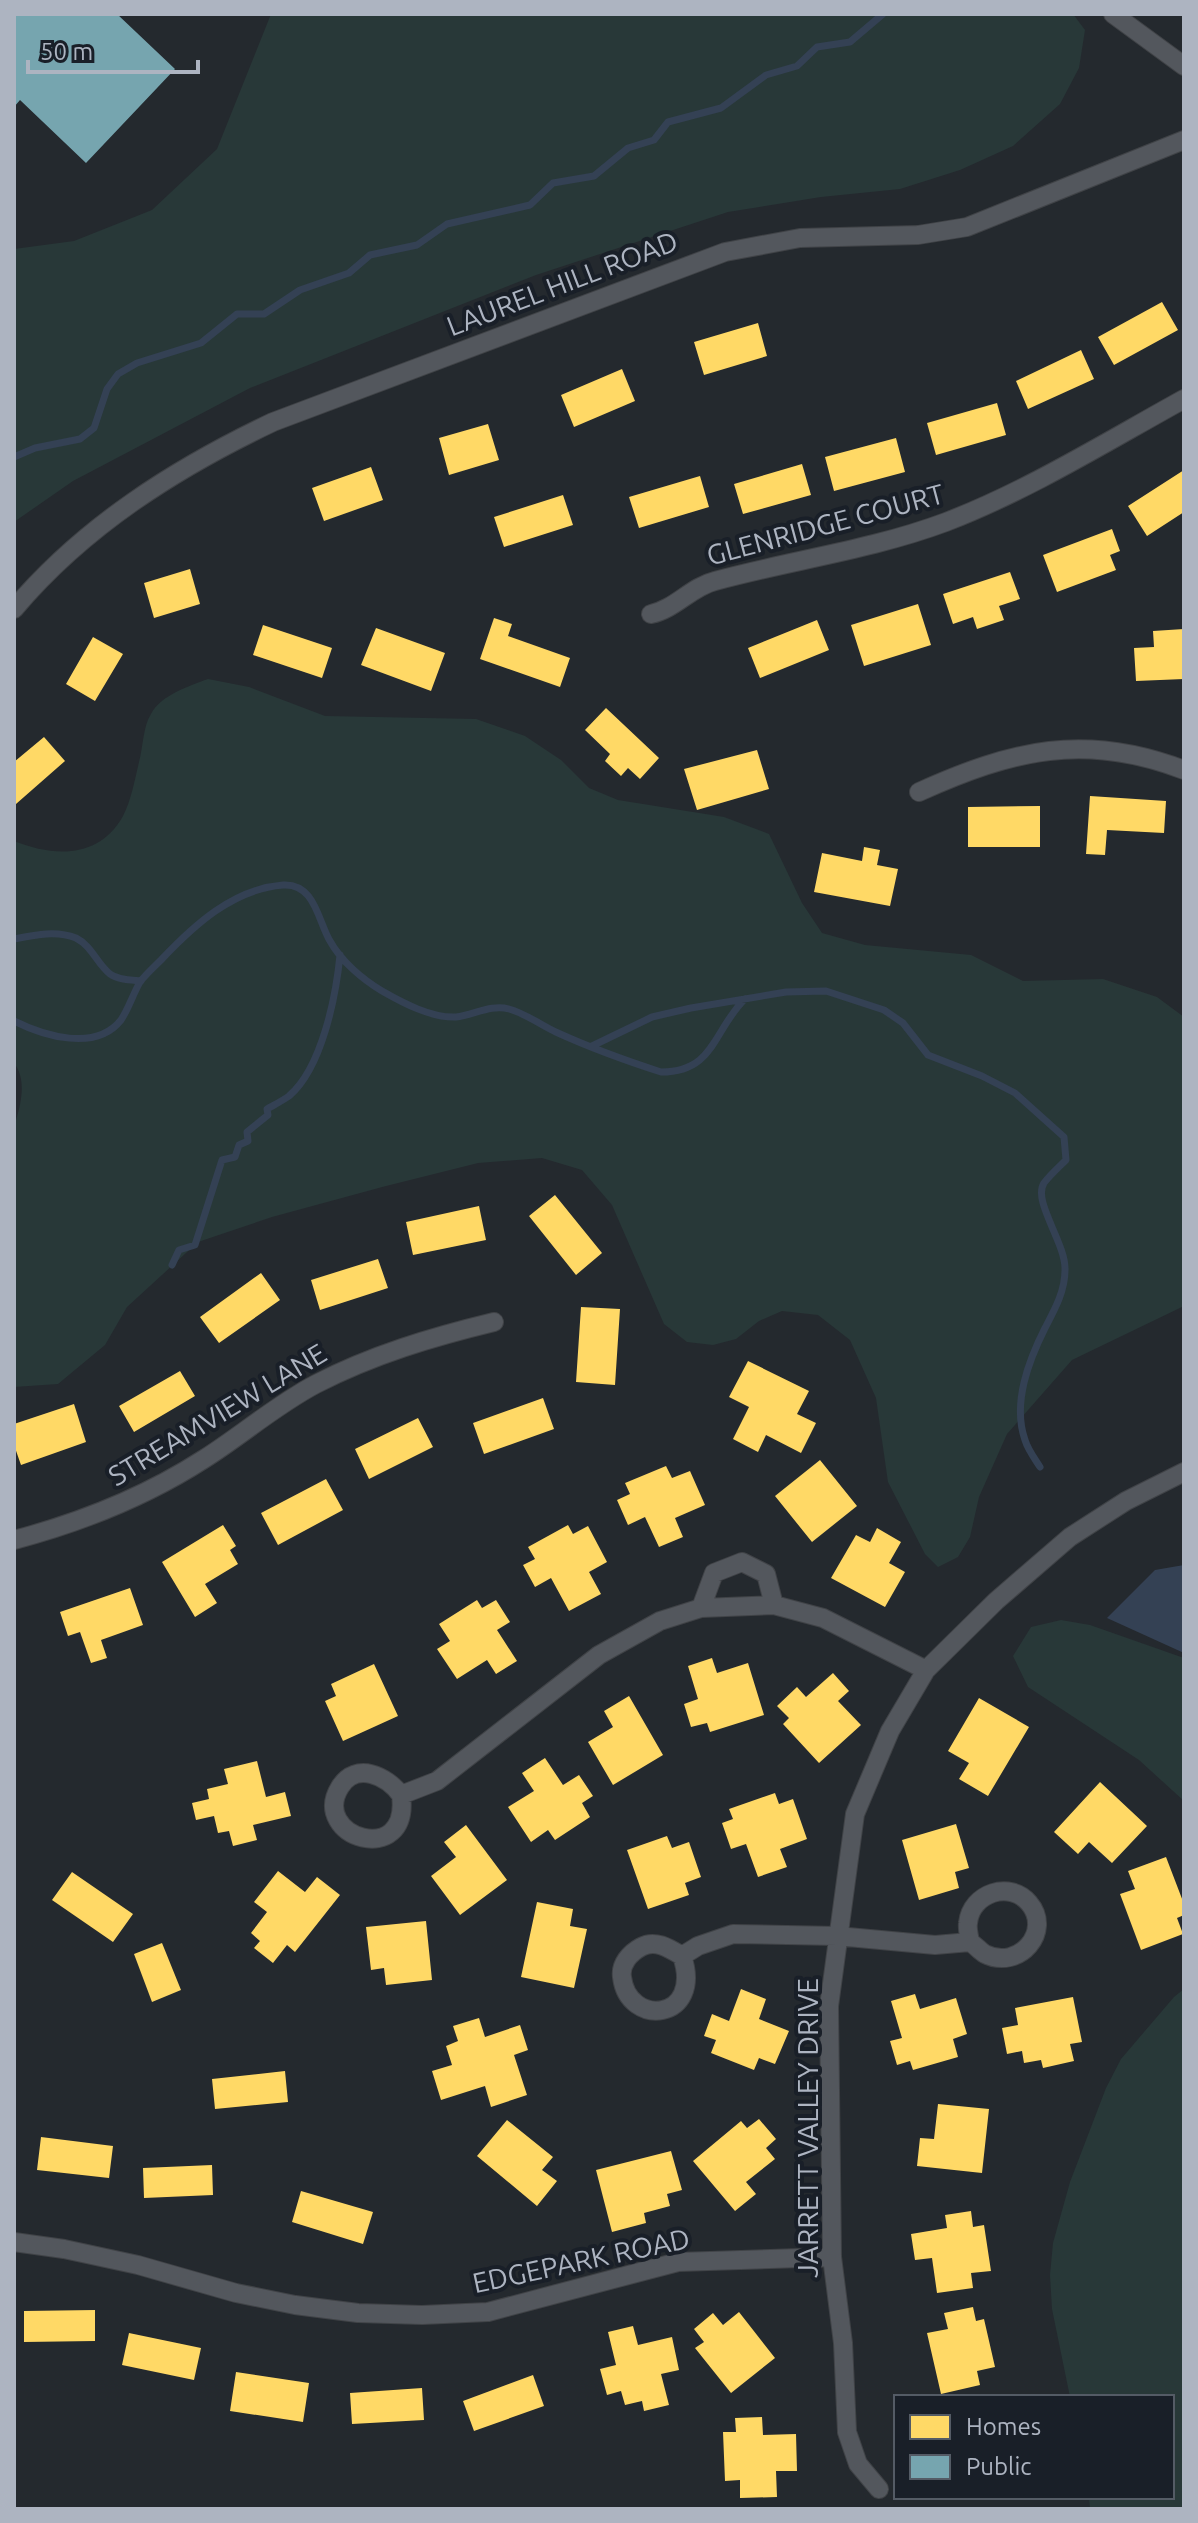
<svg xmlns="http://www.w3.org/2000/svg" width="1198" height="2523" font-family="Ubuntu,sans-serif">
	<rect width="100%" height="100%" fill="#24292e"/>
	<path fill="#283838" d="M 271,14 L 1073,14 L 1085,30 L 1079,68 L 1060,104 L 1013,146 L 960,170 L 900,189 L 821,197 L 728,212 L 536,275 L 250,388 L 73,481 L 14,522 L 14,249 L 74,241 L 152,210 L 217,149 Z
		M 208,679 L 249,687 L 325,716 L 476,719 L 525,736 L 561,760 L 589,788 L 618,800 L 724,817 L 769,834 L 802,903 L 822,933 L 865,945 L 971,955 L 1023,981 L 1103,979 L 1157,997 L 1184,1017 L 1184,1306 L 1072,1360 L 1007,1434 L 979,1497 L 970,1537 L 958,1557 L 938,1567 L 925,1554 L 888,1482 L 876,1398 L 850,1340 L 818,1315 L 782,1311 L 759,1321 L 736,1339 L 713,1345 L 687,1342 L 664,1324 L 612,1205 L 582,1170 L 542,1158 L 478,1163 L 386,1186 L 272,1217 L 198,1242 L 127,1307 L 105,1345 L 58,1384 L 14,1387 L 14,1127 C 20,1107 28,1081 14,1063 L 14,841 C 54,857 99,859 123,816 C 131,801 135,779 139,762 C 143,748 143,726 151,714 C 161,695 189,686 208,679 Z
		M 1061,1620 L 1090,1625 L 1184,1658 L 1184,1801 L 1139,1760 L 1028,1687 L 1013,1656 L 1031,1627 Z
		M 1184,1989 L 1184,2509 L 1090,2509 L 1089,2497 L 1172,2497 L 1172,2397 L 1070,2397 L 1052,2309 L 1050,2275 L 1053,2243 L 1070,2182 L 1106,2088 L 1121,2059 L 1174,1997 Z"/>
	<path fill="#344154" d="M 1184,1565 L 1184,1653 L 1107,1618 L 1155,1570 Z"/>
	<path fill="#ffd966" d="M 1162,302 L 1178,330 L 1114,365 L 1098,337 Z
		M 758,323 L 767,356 L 704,375 L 694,342 Z
		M 1081,350 L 1094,379 L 1028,409 L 1016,381 Z
		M 622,369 L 635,401 L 574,427 L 561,395 Z
		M 997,403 L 1006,435 L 936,455 L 927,423 Z
		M 488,424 L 499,460 L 449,475 L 439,438 Z
		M 896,438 L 905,472 L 834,491 L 825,457 Z
		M 802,464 L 811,495 L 743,514 L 734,484 Z
		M 371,467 L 383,500 L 324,521 L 312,488 Z
		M 1184,470 L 1184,512 L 1147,536 L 1128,506 Z
		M 700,476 L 709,507 L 639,528 L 629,497 Z
		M 563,495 L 573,525 L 504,547 L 494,517 Z
		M 1112,529 L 1120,551 L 1110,555 L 1116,570 L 1057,592 L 1043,555 Z
		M 190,569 L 200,604 L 154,618 L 144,583 Z
		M 1010,572 L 1020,599 L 999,606 L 1004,620 L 977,629 L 973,617 L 953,624 L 943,594 Z
		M 918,604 L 931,645 L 864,666 L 851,625 Z
		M 494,618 L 512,624 L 508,636 L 570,658 L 560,687 L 480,659 Z
		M 817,620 L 829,650 L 760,678 L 748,648 Z
		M 263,625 L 332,648 L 322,678 L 253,655 Z
		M 376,628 L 445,653 L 431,691 L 361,665 Z
		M 1184,629 L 1184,679 L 1136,681 L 1134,648 L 1154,647 L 1153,631 Z
		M 93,637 L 123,654 L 95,701 L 66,684 Z
		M 606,708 L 659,758 L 640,779 L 628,768 L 621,776 L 605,761 L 610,754 L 585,730 Z
		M 44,737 L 65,761 L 16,804 L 14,762 Z
		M 757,750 L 769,789 L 697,810 L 684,769 Z
		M 1090,796 L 1166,801 L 1164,833 L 1107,830 L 1105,855 L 1086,854 Z
		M 1040,806 L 1040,847 L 968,847 L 968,807 Z
		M 864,847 L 880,850 L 877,865 L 898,869 L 890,906 L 814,892 L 822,853 L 862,861 Z
		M 555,1195 L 602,1253 L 576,1275 L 529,1216 Z
		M 479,1206 L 486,1240 L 413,1255 L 406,1222 Z
		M 378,1259 L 388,1288 L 320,1310 L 311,1280 Z
		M 261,1273 L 280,1300 L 219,1343 L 200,1317 Z
		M 581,1307 L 620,1309 L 615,1385 L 576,1382 Z
		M 748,1361 L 809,1391 L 797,1414 L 816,1423 L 801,1453 L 766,1435 L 758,1452 L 733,1439 L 749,1407 L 729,1397 Z
		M 180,1371 L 195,1396 L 134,1432 L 119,1406 Z
		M 543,1398 L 554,1429 L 484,1454 L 473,1423 Z
		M 74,1404 L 86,1442 L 21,1465 L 14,1445 L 14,1424 Z
		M 418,1418 L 433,1447 L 369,1479 L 355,1449 Z
		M 820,1460 L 857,1506 L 812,1542 L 775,1496 Z
		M 666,1466 L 672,1478 L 690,1471 L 705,1505 L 675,1518 L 683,1537 L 659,1547 L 645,1517 L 628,1525 L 617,1500 L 630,1494 L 625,1483 Z
		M 326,1479 L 343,1510 L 278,1545 L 261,1513 Z
		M 223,1525 L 236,1546 L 230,1550 L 238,1564 L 205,1584 L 217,1603 L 195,1617 L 162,1562 Z
		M 568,1525 L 573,1534 L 588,1526 L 607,1562 L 589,1572 L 601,1594 L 569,1611 L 551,1578 L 535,1587 L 523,1565 L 535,1559 L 528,1547 Z
		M 877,1528 L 901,1542 L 889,1563 L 905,1572 L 885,1607 L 831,1578 L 856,1535 L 870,1542 Z
		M 130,1588 L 143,1625 L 101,1640 L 107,1658 L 91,1663 L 80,1632 L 68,1636 L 60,1612 Z
		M 477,1600 L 482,1608 L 496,1600 L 510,1622 L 497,1630 L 517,1661 L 496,1674 L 487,1660 L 457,1679 L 437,1649 L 450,1641 L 439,1624 Z
		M 712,1658 L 717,1673 L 748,1663 L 764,1715 L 710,1732 L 707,1723 L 691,1727 L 684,1704 L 698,1699 L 688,1666 Z
		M 374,1664 L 398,1716 L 343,1741 L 325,1701 L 336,1696 L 331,1684 Z
		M 833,1673 L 849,1691 L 838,1701 L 861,1725 L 819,1763 L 783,1724 L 789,1718 L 777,1706 L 797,1687 L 806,1697 Z
		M 629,1696 L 663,1755 L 613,1785 L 588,1742 L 613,1727 L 604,1711 Z
		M 979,1698 L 1029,1727 L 988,1796 L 959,1779 L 969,1763 L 948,1751 Z
		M 545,1758 L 563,1785 L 579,1775 L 593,1796 L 582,1803 L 590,1817 L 555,1840 L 548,1830 L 531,1842 L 508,1807 L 534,1791 L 522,1773 Z
		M 257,1761 L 266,1797 L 285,1792 L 291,1816 L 253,1825 L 257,1840 L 233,1846 L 229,1831 L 218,1833 L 214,1816 L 196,1820 L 192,1803 L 209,1799 L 207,1789 L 228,1784 L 224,1769 Z
		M 1100,1782 L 1147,1826 L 1112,1863 L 1089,1842 L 1078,1854 L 1054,1832 Z
		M 775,1793 L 779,1804 L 793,1799 L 807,1839 L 780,1849 L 787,1867 L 758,1877 L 746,1844 L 731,1849 L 722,1823 L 733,1819 L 729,1809 Z
		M 956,1824 L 969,1868 L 955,1872 L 959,1888 L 919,1900 L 902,1840 Z
		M 466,1825 L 507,1880 L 460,1915 L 431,1876 L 456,1857 L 444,1842 Z
		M 667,1836 L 672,1848 L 689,1842 L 701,1877 L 685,1883 L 689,1895 L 648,1909 L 627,1850 Z
		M 1166,1857 L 1184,1904 L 1184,1915 L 1177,1918 L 1183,1934 L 1141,1950 L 1120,1894 L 1135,1889 L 1128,1871 Z
		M 278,1871 L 305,1892 L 317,1877 L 340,1895 L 295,1952 L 287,1945 L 273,1963 L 254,1948 L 260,1941 L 251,1933 L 267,1912 L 254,1902 Z
		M 72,1872 L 133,1914 L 113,1942 L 52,1900 Z
		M 537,1902 L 573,1909 L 570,1926 L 587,1929 L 574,1988 L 521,1977 Z
		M 426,1921 L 432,1980 L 386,1985 L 384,1968 L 371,1970 L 366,1927 Z
		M 162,1943 L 181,1990 L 152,2002 L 134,1954 Z
		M 741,1989 L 766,1999 L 759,2019 L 789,2031 L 775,2064 L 759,2058 L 754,2070 L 711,2053 L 716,2040 L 704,2036 L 712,2014 L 729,2021 Z
		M 915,1994 L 920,2009 L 956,1998 L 967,2034 L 953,2039 L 958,2057 L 913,2070 L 910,2061 L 897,2065 L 890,2041 L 902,2038 L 891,2001 Z
		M 1073,1997 L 1082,2042 L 1070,2044 L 1074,2061 L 1043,2068 L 1041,2060 L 1024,2063 L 1022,2051 L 1007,2054 L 1002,2028 L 1018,2025 L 1015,2008 Z
		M 479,2018 L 485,2037 L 520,2025 L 528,2050 L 514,2055 L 527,2095 L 491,2107 L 485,2086 L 441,2100 L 432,2071 L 452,2065 L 446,2046 L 458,2041 L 453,2026 Z
		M 285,2071 L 288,2102 L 215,2109 L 212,2079 Z
		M 938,2104 L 989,2109 L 982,2173 L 917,2166 L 920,2138 L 934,2139 Z
		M 759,2119 L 776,2139 L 766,2148 L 775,2159 L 746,2182 L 756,2194 L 735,2211 L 693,2161 L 741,2121 L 747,2128 Z
		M 507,2120 L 553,2157 L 542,2170 L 557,2181 L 537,2206 L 477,2156 Z
		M 41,2137 L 113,2146 L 109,2178 L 37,2170 Z
		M 671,2151 L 682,2190 L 667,2194 L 670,2206 L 644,2213 L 646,2223 L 612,2232 L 596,2170 Z
		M 212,2165 L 213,2195 L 144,2198 L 143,2168 Z
		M 301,2191 L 373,2212 L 363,2244 L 292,2222 Z
		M 971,2211 L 973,2227 L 984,2225 L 991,2271 L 971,2273 L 973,2288 L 937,2293 L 932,2258 L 915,2260 L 911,2234 L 947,2228 L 945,2215 Z
		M 973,2307 L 976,2321 L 984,2319 L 995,2367 L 977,2371 L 980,2385 L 941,2394 L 927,2333 L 948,2329 L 944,2313 Z
		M 95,2310 L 95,2341 L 24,2342 L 24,2311 Z
		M 739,2312 L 775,2358 L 731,2393 L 695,2348 L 704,2342 L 694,2329 L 713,2313 L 723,2325 Z
		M 633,2326 L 638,2345 L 672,2337 L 679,2370 L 661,2374 L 669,2405 L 644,2411 L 642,2401 L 625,2405 L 621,2391 L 607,2395 L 600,2369 L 616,2365 L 608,2332 Z
		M 129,2333 L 201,2348 L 194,2380 L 122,2365 Z
		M 236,2372 L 309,2383 L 303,2422 L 230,2411 Z
		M 533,2375 L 544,2406 L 474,2431 L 463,2401 Z
		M 422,2388 L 424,2420 L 352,2424 L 350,2393 Z
		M 762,2417 L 763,2435 L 796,2434 L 797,2471 L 776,2471 L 777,2497 L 740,2498 L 740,2480 L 725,2481 L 723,2432 L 736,2432 L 735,2418 Z"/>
	<path fill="#76a5af" d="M 14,14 L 117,14 L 175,69 L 86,163 L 20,100 L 14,107 Z"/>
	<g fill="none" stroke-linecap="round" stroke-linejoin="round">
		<path stroke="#344154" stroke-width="7" d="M 14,457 L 35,448 L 80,439 L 94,428 L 107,389 L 118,374 L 137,363 L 201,343 L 237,314 L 264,314 L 300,290 L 349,273 L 370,255 L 417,245 L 447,224 L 530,205 L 553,183 L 594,176 L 628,148 L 654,140 L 668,122 L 721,108 L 766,75 L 797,66 L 817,47 L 850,42 L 883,14
			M 14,939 C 34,935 56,930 76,938 C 92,946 97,964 110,974 C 118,980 131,980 141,981
			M 14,1021 C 44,1036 96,1052 121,1020 C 129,1008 133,994 140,982 C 146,974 154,967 161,960 C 194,925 233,889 283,885 C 315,883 318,921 330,941 C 341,961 362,979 382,991 C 403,1003 431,1018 456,1017 C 474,1015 491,1004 509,1009 C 527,1014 542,1026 558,1033 C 591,1048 627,1061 661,1072 C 715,1072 713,1030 745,999
			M 592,1046 L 652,1017 L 691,1008 L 786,992 L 826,991 L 884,1010 L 903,1023 L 928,1055 L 982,1076 L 1015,1093 L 1064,1137 L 1066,1160 C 1059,1167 1050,1175 1044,1183 C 1032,1201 1066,1243 1065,1270 C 1065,1291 1055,1309 1045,1328 C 1029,1360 1012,1403 1025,1440 C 1028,1450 1035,1459 1040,1467
			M 172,1265 L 179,1250 L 195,1245 L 222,1160 L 235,1157 L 239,1145 L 248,1141 L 247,1132 L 268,1115 L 267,1109 C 274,1105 282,1101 289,1096 C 322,1068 336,996 340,955"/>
		<g stroke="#404347" stroke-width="20">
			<path id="minor" d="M 1113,14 L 1184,66
				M 14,609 C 84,526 176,468 273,422 L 725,252 L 800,238 L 918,235 L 967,227 L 1184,140
				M 651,614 C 675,609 691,587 715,581 C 792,560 871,550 946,522 C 1029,490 1106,442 1184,399
				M 919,792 C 1012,750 1085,732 1184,770
				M 14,1540 C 82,1522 145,1497 204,1459 C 242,1435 276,1405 316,1384 C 372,1355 432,1337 494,1322
				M 701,1608 L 714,1573 L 742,1562 L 766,1574 L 774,1605
				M 401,1795 C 411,1869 309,1837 340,1787 C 356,1761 387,1776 401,1795 L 437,1781 L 599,1655 L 660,1621 L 701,1608 L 774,1605 L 823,1618 L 926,1670
				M 682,1956 C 669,1948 655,1939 641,1947 C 630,1953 620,1964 622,1977 C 628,2028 704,2021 682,1956 L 698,1946 L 733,1934 L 837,1936 L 935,1945 L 970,1942 C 975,1945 980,1951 985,1954 C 1019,1971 1053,1931 1029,1903 C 1010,1880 971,1893 968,1923 C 967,1928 969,1936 970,1942
				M 14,2242 L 64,2249 L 138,2265 L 236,2293 L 295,2305 L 358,2313 L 422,2315 L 488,2312 L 678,2262 L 832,2257
				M 879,2489 L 858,2464 L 847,2432 L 843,2343 L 832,2257 L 829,2006 L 855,1814 L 890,1731 L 926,1670 L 996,1601 L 1070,1537 L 1126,1501 L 1184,1472"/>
		</g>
		<use href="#minor" stroke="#53575d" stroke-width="18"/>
	</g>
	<g text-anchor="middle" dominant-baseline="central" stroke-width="8" stroke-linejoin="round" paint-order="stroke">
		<g font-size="28" fill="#adb4c1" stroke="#191f28">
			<text transform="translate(562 283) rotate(-21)">LAUREL HILL ROAD</text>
			<text transform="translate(825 524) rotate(-15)">GLENRIDGE COURT</text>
			<text transform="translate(217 1414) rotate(-31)">STREAMVIEW LANE</text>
			<text transform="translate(807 2128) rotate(-90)">JARRETT VALLEY DRIVE</text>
			<text transform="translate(581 2260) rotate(-12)">EDGEPARK ROAD</text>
		</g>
	</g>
	<rect width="1198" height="2523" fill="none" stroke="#adb4c1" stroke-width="32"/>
	<rect x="894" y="2395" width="280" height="104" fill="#191f28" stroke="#545b65" stroke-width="2"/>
	<rect x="910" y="2415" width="40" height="24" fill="#ffd966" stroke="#545b65" stroke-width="2"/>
	<text x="966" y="2435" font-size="24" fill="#adb4c1">Homes</text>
	<rect x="910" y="2455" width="40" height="24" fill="#76a5af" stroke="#545b65" stroke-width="2"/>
	<text x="966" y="2475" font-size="24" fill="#adb4c1">Public</text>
	<path d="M28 60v12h170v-12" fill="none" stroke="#adb4c1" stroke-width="4"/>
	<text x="40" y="60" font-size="24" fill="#adb4c1" stroke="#191f28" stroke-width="6" paint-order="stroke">50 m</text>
</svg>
